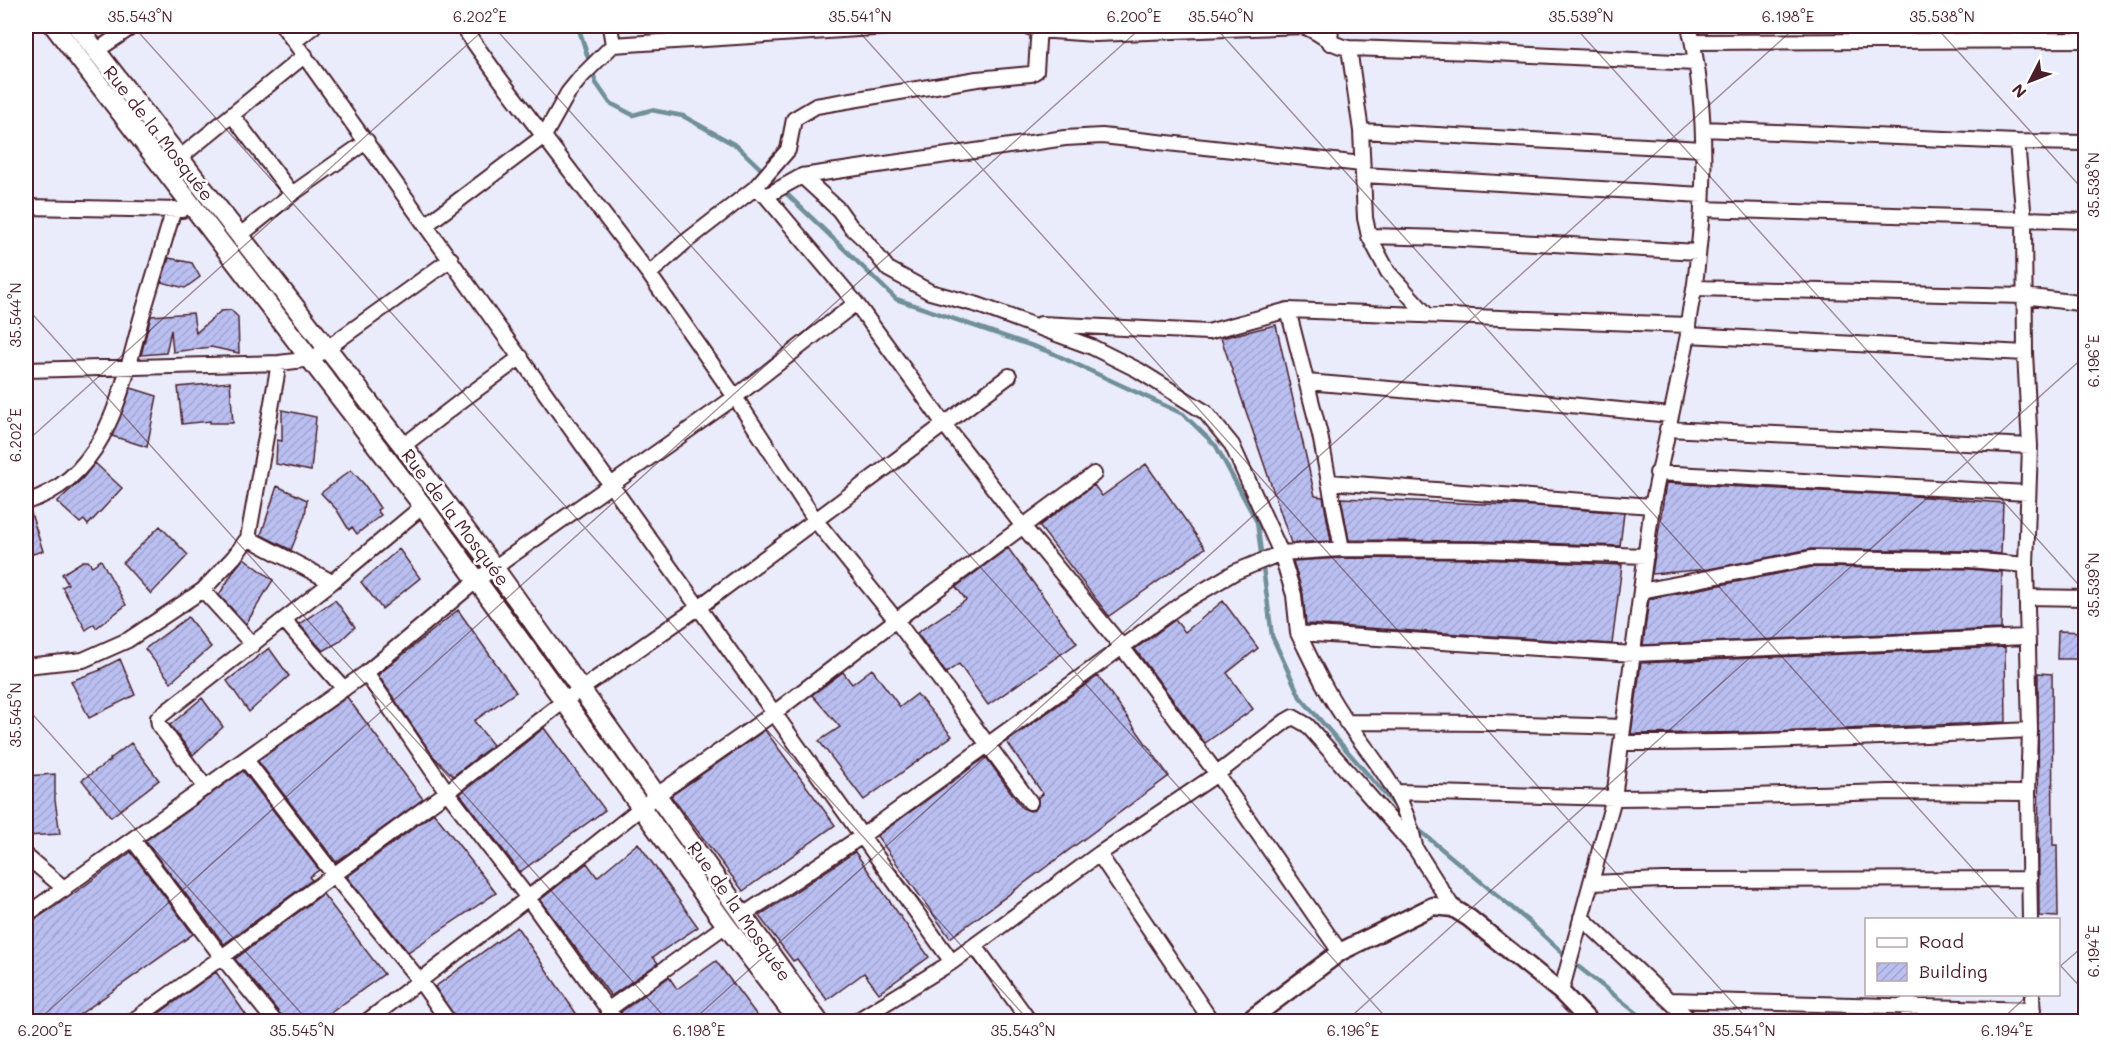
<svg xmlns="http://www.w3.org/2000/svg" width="2111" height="1047" font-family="Mali,sans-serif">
	<defs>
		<pattern id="building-hatch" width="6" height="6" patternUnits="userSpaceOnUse" patternTransform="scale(1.5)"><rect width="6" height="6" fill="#babff1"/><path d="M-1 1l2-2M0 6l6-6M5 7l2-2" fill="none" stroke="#a1a4cf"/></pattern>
	</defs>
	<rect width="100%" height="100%" fill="#eaecfb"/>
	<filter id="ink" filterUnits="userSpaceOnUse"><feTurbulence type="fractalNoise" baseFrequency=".0167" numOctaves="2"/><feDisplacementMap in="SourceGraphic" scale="12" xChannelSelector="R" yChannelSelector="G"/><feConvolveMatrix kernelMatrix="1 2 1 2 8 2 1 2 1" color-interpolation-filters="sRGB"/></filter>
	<g filter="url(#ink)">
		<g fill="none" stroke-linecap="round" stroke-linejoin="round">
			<path stroke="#6f8f99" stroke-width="4.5" d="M 578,26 L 596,83 L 610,103 L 633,115 L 651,110 L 683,116 L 737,146 L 896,299 L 1050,352 L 1183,414 L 1216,446 L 1257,522 L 1272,636 L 1300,697 L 1397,808
				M 1413,825 L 1528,921 L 1570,960 L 1648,1022"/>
		</g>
		<path fill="url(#building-hatch)" stroke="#4a1f2b" stroke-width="1.5" d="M 169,258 L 192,263 L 200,277 L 185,288 L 161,282 Z
			M 231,310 L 238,317 L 239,353 L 211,347 L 173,352 L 171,330 L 166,353 L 141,355 L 151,316 L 193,313 L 196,333 L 221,311 Z
			M 1276,325 L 1315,496 L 1323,497 L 1331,541 L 1291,543 L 1221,338 Z
			M 230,382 L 233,423 L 210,423 L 210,421 L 182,424 L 178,387 Z
			M 131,388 L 157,396 L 147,447 L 112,436 Z
			M 282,410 L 316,417 L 311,471 L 276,464 L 277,440 L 282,441 Z
			M 95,463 L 122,488 L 88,525 L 84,520 L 80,523 L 57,502 L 82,479 Z
			M 1146,464 L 1205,548 L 1109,616 L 1039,526 L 1094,485 L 1102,496 Z
			M 351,470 L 364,484 L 380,508 L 377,510 L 381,515 L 357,534 L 352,527 L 349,530 L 337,510 L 321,493 Z
			M 1666,483 L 1900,495 L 2003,503 L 2001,554 L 1969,551 L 1811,549 L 1709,569 L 1652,574 Z
			M 277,486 L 307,500 L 305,515 L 291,550 L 261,535 Z
			M 1341,498 L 1535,506 L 1624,513 L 1620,546 L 1478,541 L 1349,540 Z
			M 30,510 L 43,551 L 26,556 L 26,511 Z
			M 160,526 L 188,555 L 151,594 L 123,563 Z
			M 1008,548 L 1077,643 L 988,705 L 959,664 L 946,673 L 917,633 L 966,600 L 956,587 Z
			M 399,549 L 420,578 L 382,609 L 361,582 Z
			M 244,558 L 273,580 L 246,624 L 219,595 L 235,569 Z
			M 1342,558 L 1478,559 L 1622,565 L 1612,644 L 1306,624 L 1303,594 L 1293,561 Z
			M 101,560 L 126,605 L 96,628 L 94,624 L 86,630 L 62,587 L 68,584 L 62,574 L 83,561 L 88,561 L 92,566 Z
			M 1812,567 L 1969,569 L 2002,572 L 2001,629 L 1643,645 L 1649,599 Z
			M 335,600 L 355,627 L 339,642 L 323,651 L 299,624 Z
			M 1223,601 L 1258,648 L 1227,673 L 1253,709 L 1205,743 L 1135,649 L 1175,620 L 1185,632 Z
			M 458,610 L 516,692 L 474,721 L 493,745 L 453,776 L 433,756 L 378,675 Z
			M 188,617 L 211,647 L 171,682 L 145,649 Z
			M 2058,631 L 2085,632 L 2085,659 L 2057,659 Z
			M 2005,647 L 2006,722 L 1775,732 L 1631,734 L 1641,663 Z
			M 269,648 L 289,676 L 249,712 L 227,681 Z
			M 120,659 L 135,695 L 89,718 L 71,681 L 101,670 L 100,669 Z
			M 872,669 L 900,707 L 917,694 L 952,736 L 864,800 L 819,741 L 840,727 L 812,695 L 843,672 L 852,684 Z
			M 2038,673 L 2052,674 L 2053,845 L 2057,845 L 2058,917 L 2039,916 Z
			M 1098,676 L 1169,776 L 950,938 L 877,836 L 986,757 L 1022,808 L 1030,811 L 1035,810 L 1038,805 L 1038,797 L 1043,794 L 1007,742 Z
			M 347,697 L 423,799 L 336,862 L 258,761 Z
			M 202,698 L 223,727 L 193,755 L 170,725 Z
			M 544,728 L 605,810 L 520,872 L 460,794 Z
			M 765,730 L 835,825 L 743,891 L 671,796 Z
			M 131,743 L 159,780 L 111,817 L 82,780 L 111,760 L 110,759 Z
			M 243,771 L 319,870 L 309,877 L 312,880 L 224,944 L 145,841 Z
			M 55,774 L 55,800 L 60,834 L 26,836 L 26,776 Z
			M 434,813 L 496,893 L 408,952 L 347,877 Z
			M 638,843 L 698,927 L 653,957 L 658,963 L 611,996 L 540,900 L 587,863 L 597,877 Z
			M 131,852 L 193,934 L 69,1022 L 26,1022 L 26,924 L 31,922 L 69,897 Z
			M 855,852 L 929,957 L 879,993 L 864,973 L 827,1000 L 797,959 L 793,961 L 759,916 Z
			M 323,894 L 384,974 L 318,1022 L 284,1022 L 282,1016 L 235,959 Z
			M 517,927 L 582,1022 L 458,1022 L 435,987 Z
			M 716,961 L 762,1022 L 626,1022 L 621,1012 L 669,977 L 677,989 Z
			M 216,972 L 251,1022 L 147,1022 Z"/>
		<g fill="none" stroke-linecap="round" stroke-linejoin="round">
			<g stroke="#4a1f2b" stroke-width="18">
				<path id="minor" d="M 283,26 L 952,962
					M 462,26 L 500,79 L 649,274 L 735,397 L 816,521 L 896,620 L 1030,802
					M 1026,26 L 1038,30 L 1095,34 L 1302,26 C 1320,31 1330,46 1349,48 L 1474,52 L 1695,63
					M 295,41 L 314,26
					M 1693,42 L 2086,40
					M 1330,43 L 1331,26
					M 613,45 L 903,26
					M 1349,48 L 1361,131 L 1365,218 L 1369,236 L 1388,272 L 1427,315
					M 96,51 L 133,26
					M 232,115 L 292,194
					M 1703,129 L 2017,142 L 2086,143
					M 1361,131 L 1703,149
					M 2017,142 L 2024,220 L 2025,353 L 2030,446 L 2026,565 L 2030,730 L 2028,793 L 2030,920
					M 172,164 L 305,55
					M 1363,175 L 1702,195
					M 802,176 L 1065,138 L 1102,136 L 1362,164
					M 755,188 L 766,196 L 856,303 L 944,424 L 1022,525 L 1122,647 L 1217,774 L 1340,952
					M 766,196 L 802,176 L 839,210 L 851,227 L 865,240 L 888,269 L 930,292 L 978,305 L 1092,347 L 1138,370 L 1205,412 L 1232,445 L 1281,553 L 1294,595 L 1298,633 L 1634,654 L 2026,637
					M 26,207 L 182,210
					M 1702,209 L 2086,221
					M 426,225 L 544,136 L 568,93 L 581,77 L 613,45 L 610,26
					M 239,236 L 292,194 L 367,141
					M 1369,236 L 1445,238 L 1698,252
					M 649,274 L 684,243 L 755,188 L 788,150 L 794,119 L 816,106 L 977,79 L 1031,74 L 1036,71 L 1039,26
					M 1694,288 L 2024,296 L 2086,304
					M 1288,310 L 1320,435 L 1342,549
					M 1041,324 L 1208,332 L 1288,310 L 1687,325
					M 1688,335 L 2025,353
					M 26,370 L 279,363 L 312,359 L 451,259
					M 1307,382 L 1530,401 L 1670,415
					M 1667,429 L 2030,446
					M 403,446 L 465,398 L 521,357
					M 1657,473 L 2028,493
					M 1329,482 L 1652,506
					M 26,502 C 106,478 122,390 141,319 C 152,282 163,246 174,209
					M 248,538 L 332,582
					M 203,590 L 253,645
					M 1641,591 L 1811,558 L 1969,560 L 2026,565
					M 2027,597 L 2086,598
					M 284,620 L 344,689
					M 1298,633 C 1313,663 1327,695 1347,722 C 1377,765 1405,793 1415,846
					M 26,666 L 83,660 L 128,640 L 203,590 L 234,557 L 248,538 L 279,363
					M 366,673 L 447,792 L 528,898 L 617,1022
					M 1346,722 L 1494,723 L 1623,727
					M 1622,743 C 1759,743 1894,737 2030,730
					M 246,760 L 334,875 L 420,981 L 449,1022
					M 206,788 L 159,725 L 158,718 L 332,582 L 423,506
					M 1397,792 L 1614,798 L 1712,797 L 1889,792 L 2028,793
					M 133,840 L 222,957 L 275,1022
					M 1099,854 L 1212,1022
					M 26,856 L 65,889
					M 1592,883 L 1662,880 L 2030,879
					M 26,915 L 366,673 L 477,580 L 735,397 L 856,303
					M 743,915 L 862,836 L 1184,602 L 1235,572 L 1281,553 L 1342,549 L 1478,550 L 1646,556
					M 1581,917 L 1692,1022
					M 975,946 L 1030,1022
					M 1561,992 L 1614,798 L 1652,506 L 1688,335 C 1687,320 1691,306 1694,290 C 1697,272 1698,254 1700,236 C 1706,167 1705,93 1689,26
					M 2032,994 L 2033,1022
					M 1670,1000 L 2033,1010
					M 609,1009 L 726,925
					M 131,1022 L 222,957 L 447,792 L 564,701 L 699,607 L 1009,376
					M 366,1022 L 528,898 L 657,795 L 774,713 L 896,620 L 1094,474
					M 855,1022 L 952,962 L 1099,854 L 1217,774 L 1286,721 L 1293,717 L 1307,725 L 1415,848 L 1453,908
					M 1908,1022 L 1909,994"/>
			</g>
			<g stroke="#4a1f2b" stroke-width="21">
				<path id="tertiary" d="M 1247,1022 L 1340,952 L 1433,906 L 1453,908 L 1469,918 L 1561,992 L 1590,1022"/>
			</g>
			<g stroke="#4a1f2b" stroke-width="22">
				<path id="secondary" d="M 54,26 L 423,506 L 726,925 L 799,1022
					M 77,26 L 403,446 L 495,569 L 819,1022"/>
			</g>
			<use href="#minor" stroke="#fff" stroke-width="14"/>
			<use href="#tertiary" stroke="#fff" stroke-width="16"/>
			<use href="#secondary" stroke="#fff" stroke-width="18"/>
		</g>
	</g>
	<path fill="none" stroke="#4a1f2b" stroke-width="1.5" stroke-opacity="0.45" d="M 133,26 L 1030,1022M 493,26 L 1390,1022M 854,26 L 1750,1022M 1214,26 L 2019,920M 1574,26 L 2086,593M 1935,26 L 2086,193M 26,307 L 669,1022M 26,442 L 488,26M 26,707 L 309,1022M 2058,963 L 2086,993M 2058,968 L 2086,944M 36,1022 L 1143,26M 691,1022 L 1797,26M 1345,1022 L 2086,355M 1999,1022 L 2029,994"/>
	<g text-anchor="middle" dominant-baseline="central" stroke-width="5" stroke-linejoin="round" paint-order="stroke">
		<g font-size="18" fill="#4a1f2b" stroke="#fff">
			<text transform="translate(159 133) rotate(52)">Rue de la Mosquée</text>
			<text transform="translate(456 517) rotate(53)">Rue de la Mosquée</text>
			<text transform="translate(740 911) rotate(55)">Rue de la Mosquée</text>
		</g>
	</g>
	<rect width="2111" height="1047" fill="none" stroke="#fff" stroke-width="66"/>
	<rect x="1865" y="918" width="195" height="78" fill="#ffffff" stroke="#b7a5aa" stroke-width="1.5"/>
	<rect x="1877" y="938" width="30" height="9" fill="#ffffff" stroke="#b7a5aa" stroke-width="1.5"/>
	<text x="1919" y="948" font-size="18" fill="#4a1f2b">Road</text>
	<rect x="1877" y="963" width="30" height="18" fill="url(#building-hatch)" stroke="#b7a5aa" stroke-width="1.5"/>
	<text x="1919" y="978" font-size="18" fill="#4a1f2b">Building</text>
	<g transform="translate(2030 81) rotate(228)" stroke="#ffffff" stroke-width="4.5" paint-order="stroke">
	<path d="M0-4.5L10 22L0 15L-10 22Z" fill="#4a1f2b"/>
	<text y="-9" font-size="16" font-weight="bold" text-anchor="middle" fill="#4a1f2b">N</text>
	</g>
	<rect x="33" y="33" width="2045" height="981" fill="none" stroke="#4a1f2b" stroke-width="2"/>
	<g font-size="15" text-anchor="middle" fill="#4a1f2b">
		<text x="140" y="22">35.543°N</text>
		<text x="480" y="22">6.202°E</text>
		<text x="860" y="22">35.541°N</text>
		<text x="1134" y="22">6.200°E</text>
		<text x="1221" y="22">35.540°N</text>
		<text x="1581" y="22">35.539°N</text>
		<text x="1788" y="22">6.198°E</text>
		<text x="1942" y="22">35.538°N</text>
		<text transform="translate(2094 185) rotate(-90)" y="5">35.538°N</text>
		<text transform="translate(16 315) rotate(-90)" y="5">35.544°N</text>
		<text transform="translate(2094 361) rotate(-90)" y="5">6.196°E</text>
		<text transform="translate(16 435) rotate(-90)" y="5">6.202°E</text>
		<text transform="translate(2094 585) rotate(-90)" y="5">35.539°N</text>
		<text transform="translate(16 715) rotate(-90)" y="5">35.545°N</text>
		<text transform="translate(2094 951) rotate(-90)" y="5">6.194°E</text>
		<text x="45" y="1036">6.200°E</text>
		<text x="302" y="1036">35.545°N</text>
		<text x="699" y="1036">6.198°E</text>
		<text x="1023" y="1036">35.543°N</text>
		<text x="1353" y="1036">6.196°E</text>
		<text x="1744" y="1036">35.541°N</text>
		<text x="2007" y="1036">6.194°E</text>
	</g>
</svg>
